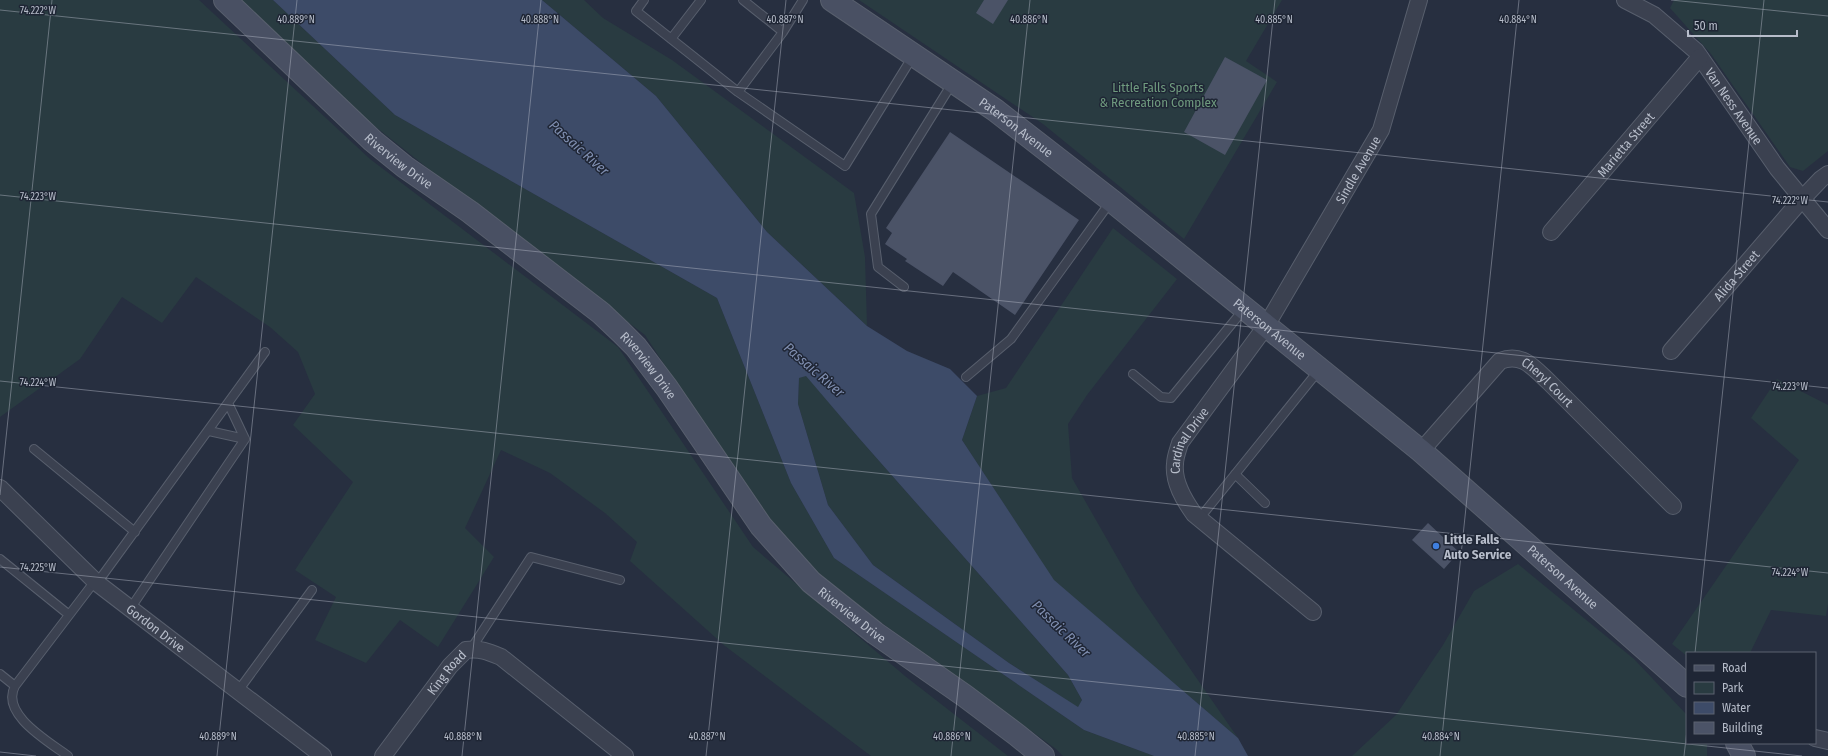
<svg xmlns="http://www.w3.org/2000/svg" width="1828" height="756" font-family="'Fira Sans Condensed',sans-serif">
	<rect width="100%" height="100%" fill="#272f40"/>
	<path fill="#293b41" d="M 0,0 L 199,0 L 370,159 L 618,347 L 753,547 L 905,676 L 1008,756 L 871,756 L 725,646 L 630,561 L 637,542 L 605,513 L 550,473 L 501,450 L 465,528 L 494,557 L 438,647 L 400,620 L 366,663 L 315,640 L 336,597 L 295,570 L 353,482 L 293,425 L 315,394 L 298,352 L 270,327 L 196,277 L 162,323 L 122,297 L 80,359 L 0,417 Z
		M 241,0 L 273,0 L 395,115 L 717,298 L 791,483 L 834,558 L 1084,730 L 1154,756 L 1063,756 L 1056,749 L 839,592 L 784,543 L 729,464 L 645,335 L 507,231 L 367,120 Z
		M 542,0 L 584,0 L 603,18 L 672,60 L 854,193 L 865,257 L 867,326 L 767,232 L 656,96 Z
		M 859,0 L 1282,0 L 1246,61 L 1277,82 L 1184,239 L 1043,124 Z
		M 1674,0 L 1828,0 L 1828,151 L 1803,171 L 1790,167 L 1711,54 L 1670,8 Z
		M 1113,228 L 1177,279 L 1087,395 L 1068,424 L 1072,478 L 1137,592 L 1238,738 L 1053,580 L 962,440 L 977,396 L 1006,388 Z
		M 806,375 L 858,437 L 1068,675 L 1082,700 L 1078,708 L 1009,663 L 873,565 L 828,505 L 798,404 L 799,378 Z
		M 1777,379 L 1828,405 L 1828,604 L 1826,616 L 1771,610 L 1750,653 L 1687,653 L 1687,656 L 1672,644 L 1799,460 L 1751,418 Z
		M 1518,564 L 1634,659 L 1687,715 L 1687,743 L 1707,743 L 1707,756 L 1352,756 L 1396,715 L 1443,645 L 1474,591 Z"/>
	<path fill="#3d4b68" fill-rule="evenodd" d="M 273,0 L 542,0 L 656,96 L 767,232 L 867,326 L 907,351 L 950,369 L 977,396 L 962,440 L 1054,580 L 1238,738 L 1248,756 L 1154,756 L 1084,730 L 834,558 L 791,483 L 717,298 L 395,115 ZM 806,376 L 858,437 L 1068,675 L 1082,700 L 1078,707 L 1009,663 L 873,565 L 828,505 L 798,404 L 799,378 Z"/>
	<path fill="#4b5367" d="M 984,0 L 1008,0 L 993,24 L 976,13 Z
		M 1225,57 L 1267,80 L 1225,155 L 1184,132 Z
		M 950,132 L 1079,220 L 1015,315 L 953,272 L 943,286 L 905,261 L 907,259 L 885,244 L 892,233 L 886,228 Z
		M 1428,523 L 1459,552 L 1444,569 L 1412,540 Z"/>
	<g fill="none" stroke-linecap="round" stroke-linejoin="round">
		<g stroke="#585f6d" stroke-width="10">
			<path id="lane" d="M 644,0 L 636,11 L 738,92 L 845,166 L 913,56
				M 783,32 L 803,0
				M 671,39 L 701,0
				M 738,92 L 783,32 L 743,0
				M 904,287 L 878,267 L 871,214 L 953,82
				M 1133,374 L 1161,397 L 1171,398 L 1244,309
				M 966,377 L 1011,339 L 1111,201
				M 228,403 L 245,439
				M 209,431 L 245,439
				M 34,449 L 135,532
				M 1235,474 L 1265,503
				M 1199,519 L 1319,370
				M 0,559 L 68,614
				M 97,583 L 265,352
				M 130,609 L 245,439
				M 471,649 L 531,557 L 620,580
				M 0,674 L 15,686
				M 238,691 L 312,590
				M 68,756 C 48,741 0,714 15,686 L 95,581"/>
		</g>
		<g stroke="#585f6d" stroke-width="18">
			<g id="street">
				<path id="s1" d="M 1625,0 L 1654,15 L 1696,51 L 1777,168 L 1828,230"/>
				<path id="s2" d="M 1551,232 L 1700,57"/>
				<path id="s3" d="M 1671,351 L 1802,199 L 1821,179 L 1828,174"/>
				<path id="s4" d="M 1421,451 L 1500,361 C 1522,352 1534,368 1549,382 L 1673,506"/>
				<path id="s5" d="M 0,488 L 97,583 L 323,756"/>
				<path id="s6" d="M 1313,612 L 1194,514 C 1184,500 1173,482 1175,464 C 1175,457 1178,450 1180,443 L 1266,326 L 1381,130 L 1419,0"/>
				<path d="M 1815,738 L 1828,741"/>
				<path id="s7" d="M 383,756 L 450,666 L 466,650 C 480,648 489,652 501,657 L 625,756"/>
			</g>
		</g>
		<g stroke="#585f6d" stroke-width="24">
			<g id="secondary">
				<path id="s8" d="M 225,0 L 373,141 L 405,167 L 470,212 L 601,313 L 621,332 L 636,347 L 667,388 L 761,526 L 811,582 L 875,633 L 965,696 L 1017,735 L 1043,756"/>
				<path id="s9" d="M 832,0 L 995,110 L 1112,201 L 1421,451 L 1687,686"/>
				<path d="M 1737,743 L 1744,756"/>
			</g>
		</g>
		<use href="#lane" stroke="#3b4150" stroke-width="8"/>
		<use href="#street" stroke="#3b4150" stroke-width="16"/>
		<use href="#secondary" stroke="#495063" stroke-width="22"/>
	</g>
	<path fill="none" stroke="#b7bdca" stroke-width="1" stroke-opacity="0.45" d="M 1671,0 L 1828,16M 0,10 L 1828,202M 0,195 L 1828,388M 0,381 L 1828,573M 0,495 L 52,0M 0,567 L 1802,756M 1695,653 L 1764,0M 0,752 L 36,756M 217,756 L 297,0M 462,756 L 541,0M 706,756 L 786,0M 951,756 L 1030,0M 1195,756 L 1275,0M 1440,756 L 1519,0M 1684,756 L 1687,730"/>
	<circle fill="#3f7fe0" stroke="#1f2635" stroke-width="1.5" cx="1436" cy="546" r="4"/>
	<g text-anchor="middle" dominant-baseline="central" stroke-width="3" stroke-linejoin="round" paint-order="stroke">
		<g font-size="13" fill="#6f9a7e" stroke="#1f2635">
			<text x="1158" y="87">Little Falls Sports<tspan x="1158" dy="15">&amp; Recreation Complex</tspan></text>
		</g>
		<g font-size="13" fill="#b7bdca" stroke="#1f2635">
			<text stroke="none"><textPath href="#s1" startOffset="155">Van Ness Avenue</textPath></text>
			<text stroke="none"><textPath href="#s9" startOffset="224">Paterson Avenue</textPath></text>
			<text stroke="none"><textPath href="#s2" startOffset="115">Marietta Street</textPath></text>
			<text stroke="none"><textPath href="#s8" startOffset="237">Riverview Drive</textPath></text>
			<text stroke="none"><textPath href="#s6" startOffset="557">Sindle Avenue</textPath></text>
			<text stroke="none"><textPath href="#s3" startOffset="100">Alida Street</textPath></text>
			<text stroke="none"><textPath href="#s9" startOffset="548">Paterson Avenue</textPath></text>
			<text stroke="none"><textPath href="#s8" startOffset="561">Riverview Drive</textPath></text>
			<text stroke="none"><textPath href="#s4" startOffset="176">Cheryl Court</textPath></text>
			<text stroke="none"><textPath href="#s6" startOffset="236">Cardinal Drive</textPath></text>
			<text stroke="none"><textPath href="#s9" startOffset="932">Paterson Avenue</textPath></text>
			<text stroke="none"><textPath href="#s8" startOffset="885">Riverview Drive</textPath></text>
			<text stroke="none"><textPath href="#s5" startOffset="210">Gordon Drive</textPath></text>
			<text stroke="none"><textPath href="#s7" startOffset="105">King Road</textPath></text>
		</g>
		<g font-size="13" font-weight="bold" fill="#b7bdca" stroke="#1f2635" text-anchor="start">
			<text x="1444" y="539">Little Falls<tspan x="1444" dy="15">Auto Service</tspan></text>
		</g>
		<g font-size="14" font-style="italic" fill="#808fb1" stroke="#1f2635">
			<text transform="translate(579 148) rotate(42)">Passaic River</text>
			<text transform="translate(814 370) rotate(41)">Passaic River</text>
			<text transform="translate(1061 629) rotate(44)">Passaic River</text>
		</g>
	</g>
	<g font-size="10" text-anchor="middle" fill="#b7bdca" stroke="#1f2635" stroke-width="3" stroke-linejoin="round" paint-order="stroke">
		<text x="38" y="14">74.222°W</text>
		<text x="296" y="23">40.889°N</text>
		<text x="540" y="23">40.888°N</text>
		<text x="785" y="23">40.887°N</text>
		<text x="1029" y="23">40.886°N</text>
		<text x="1274" y="23">40.885°N</text>
		<text x="1518" y="23">40.884°N</text>
		<text x="38" y="200">74.223°W</text>
		<text x="1790" y="204">74.222°W</text>
		<text x="38" y="386">74.224°W</text>
		<text x="1790" y="390">74.223°W</text>
		<text x="38" y="571">74.225°W</text>
		<text x="1790" y="576">74.224°W</text>
		<text x="218" y="740">40.889°N</text>
		<text x="463" y="740">40.888°N</text>
		<text x="707" y="740">40.887°N</text>
		<text x="952" y="740">40.886°N</text>
		<text x="1196" y="740">40.885°N</text>
		<text x="1441" y="740">40.884°N</text>
	</g>
	<rect x="1686" y="652" width="130" height="92" fill="#1f2635" stroke="#5c6271"/>
	<rect x="1694" y="665" width="20" height="6" fill="#495063" stroke="#5c6271"/>
	<text x="1722" y="672" font-size="12" fill="#b7bdca">Road</text>
	<rect x="1694" y="682" width="20" height="12" fill="#293b41" stroke="#5c6271"/>
	<text x="1722" y="692" font-size="12" fill="#b7bdca">Park</text>
	<rect x="1694" y="702" width="20" height="12" fill="#3d4b68" stroke="#5c6271"/>
	<text x="1722" y="712" font-size="12" fill="#b7bdca">Water</text>
	<rect x="1694" y="722" width="20" height="12" fill="#4b5367" stroke="#5c6271"/>
	<text x="1722" y="732" font-size="12" fill="#b7bdca">Building</text>
	<path d="M1688 30v6h109v-6" fill="none" stroke="#b7bdca" stroke-width="2"/>
	<text x="1694" y="30" font-size="12" fill="#b7bdca" stroke="#1f2635" stroke-width="3" paint-order="stroke">50 m</text>
</svg>
